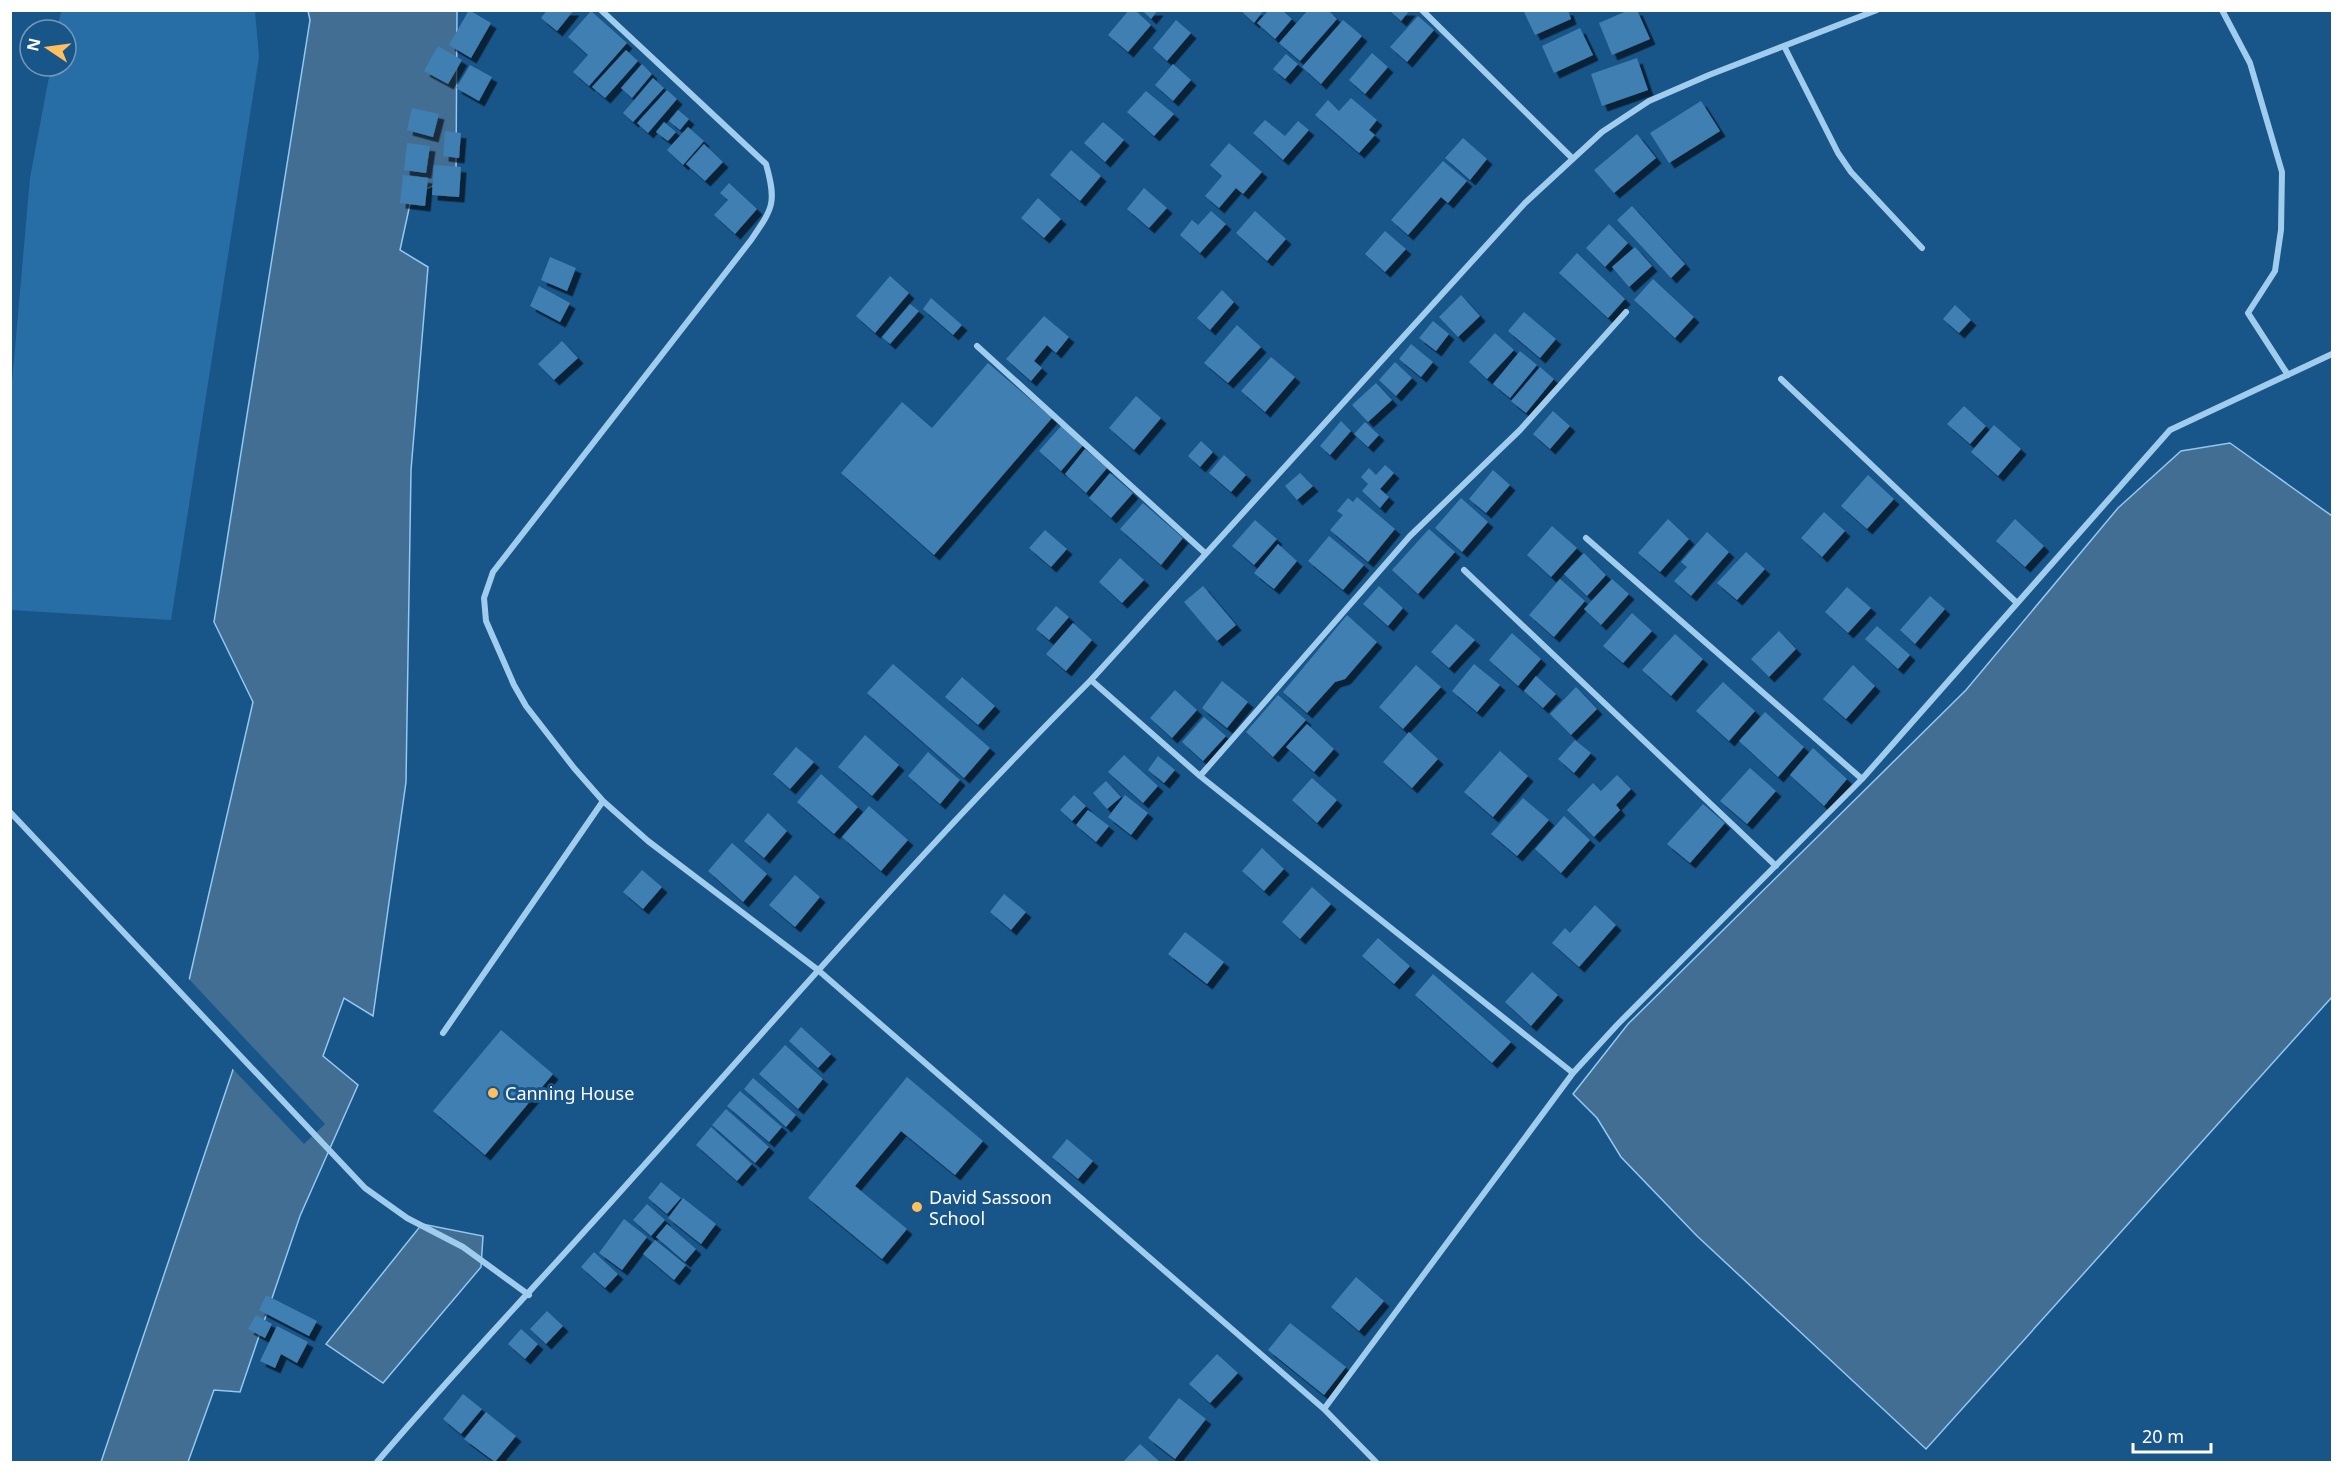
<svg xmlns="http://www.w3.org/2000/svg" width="2343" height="1473" font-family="'Noto Sans',sans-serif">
	<defs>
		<filter id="shadow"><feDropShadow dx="5.5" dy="5.5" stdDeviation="0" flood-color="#0009"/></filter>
	</defs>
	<rect width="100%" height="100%" fill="#185589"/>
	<path fill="#286ea6" d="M 61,11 L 255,11 L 259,57 L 171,620 L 11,610 L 11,394 L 30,178 L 51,66 L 66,66 L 66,30 L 57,30 Z"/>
	<path fill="#426e94" stroke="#93c8f0" stroke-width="1.5" d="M 308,11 L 457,11 L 456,176 L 412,195 L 400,250 L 428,267 L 411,470 L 406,782 L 373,1016 L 344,998 L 323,1056 L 358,1085 L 300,1216 L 240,1392 L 214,1390 L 188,1462 L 101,1462 L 243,1040 L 187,989 L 253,702 L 214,622 L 310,20 Z
		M 2230,443 L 2332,516 L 2332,997 L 1926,1449 L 1697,1236 L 1621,1157 L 1597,1118 L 1573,1094 L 1628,1024 L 1966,690 L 2118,508 L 2181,451 Z
		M 422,1224 L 483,1236 L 481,1267 L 383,1383 L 326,1344 Z"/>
	<path fill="#185589" d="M 187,977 L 325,1124 L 304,1144 L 231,1067 L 240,1041 L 185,991 Z"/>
	<path fill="#417fb2" filter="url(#shadow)" d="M 469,10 L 491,23 L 471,58 L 449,45 Z
		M 547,10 L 574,10 L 557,31 L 541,18 Z
		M 1129,10 L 1135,10 L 1151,25 L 1128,52 L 1108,35 Z
		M 1142,10 L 1158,10 L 1151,19 Z
		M 1240,10 L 1264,10 L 1254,23 Z
		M 1269,10 L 1282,10 L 1292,19 L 1275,39 L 1257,23 Z
		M 1308,10 L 1328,10 L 1337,19 L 1300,61 L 1279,43 Z
		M 1389,10 L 1410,10 L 1401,21 Z
		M 1523,10 L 1568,10 L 1571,19 L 1535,35 Z
		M 1629,10 L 1637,10 L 1650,39 L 1612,55 L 1599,23 Z
		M 591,11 L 627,43 L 589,86 L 573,72 L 588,55 L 568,37 Z
		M 1418,16 L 1434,30 L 1407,62 L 1390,47 Z
		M 1176,20 L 1191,33 L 1167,61 L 1153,48 Z
		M 1343,20 L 1362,36 L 1321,84 L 1302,67 Z
		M 1580,28 L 1593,55 L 1554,73 L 1542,46 Z
		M 438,46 L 462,60 L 448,84 L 424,71 Z
		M 626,50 L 638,61 L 605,98 L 592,87 Z
		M 1372,53 L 1388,67 L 1365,94 L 1349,80 Z
		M 1286,54 L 1298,64 L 1285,79 L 1273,69 Z
		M 1637,58 L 1648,90 L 1602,106 L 1591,74 Z
		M 642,64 L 652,74 L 632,98 L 621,88 Z
		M 1173,64 L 1191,80 L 1173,101 L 1155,85 Z
		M 470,65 L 492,77 L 479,101 L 456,88 Z
		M 653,78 L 664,88 L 633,122 L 623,113 Z
		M 667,90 L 677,99 L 648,133 L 637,123 Z
		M 1146,91 L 1174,114 L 1154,136 L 1127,112 Z
		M 1351,98 L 1377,120 L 1369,130 L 1375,135 L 1359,153 L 1315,115 L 1328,100 L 1339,111 Z
		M 1701,101 L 1720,131 L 1669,163 L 1650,133 Z
		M 412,108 L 439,114 L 433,137 L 407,130 Z
		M 678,110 L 689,119 L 680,130 L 669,121 Z
		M 1265,120 L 1285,136 L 1298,121 L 1309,130 L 1283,160 L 1253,133 Z
		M 664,122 L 676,132 L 668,141 L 656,132 Z
		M 1103,122 L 1124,140 L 1105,162 L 1084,143 Z
		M 688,127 L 704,141 L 683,165 L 667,150 Z
		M 445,131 L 461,133 L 459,158 L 443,156 Z
		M 1637,134 L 1656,158 L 1614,193 L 1594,170 Z
		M 1463,138 L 1487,159 L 1470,180 L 1445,158 Z
		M 407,143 L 430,146 L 426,173 L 404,170 Z
		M 1229,143 L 1262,172 L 1243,194 L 1236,188 L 1219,208 L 1205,196 L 1222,176 L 1210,165 Z
		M 704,144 L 723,162 L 705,181 L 686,164 Z
		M 1071,150 L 1101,176 L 1080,201 L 1050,175 Z
		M 1443,161 L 1467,181 L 1448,203 L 1441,197 L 1408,235 L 1391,220 Z
		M 434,165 L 461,167 L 459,197 L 432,195 Z
		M 403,175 L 428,178 L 425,206 L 400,203 Z
		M 729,183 L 757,209 L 735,234 L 714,215 L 728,200 L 720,193 Z
		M 1144,188 L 1167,208 L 1149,228 L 1127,209 Z
		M 1038,198 L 1061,219 L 1044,238 L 1021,218 Z
		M 1632,206 L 1685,264 L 1671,278 L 1617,220 Z
		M 1211,211 L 1226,224 L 1200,253 L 1180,235 L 1192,220 L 1198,225 Z
		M 1255,211 L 1286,239 L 1267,261 L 1236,233 Z
		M 1609,224 L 1628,243 L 1605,267 L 1586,248 Z
		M 1385,231 L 1406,249 L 1385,272 L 1365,254 Z
		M 1635,247 L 1652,266 L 1629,287 L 1612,267 Z
		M 1577,253 L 1625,299 L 1608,318 L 1559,273 Z
		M 550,257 L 576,268 L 567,291 L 541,280 Z
		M 890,276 L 909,293 L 875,333 L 856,316 Z
		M 1653,279 L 1694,317 L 1675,338 L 1634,300 Z
		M 539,286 L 570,303 L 560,322 L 530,306 Z
		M 1222,290 L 1234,302 L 1210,330 L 1197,318 Z
		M 1461,295 L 1480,316 L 1458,337 L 1439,317 Z
		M 931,298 L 962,325 L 953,335 L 923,309 Z
		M 910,304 L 919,311 L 890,344 L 882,337 Z
		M 1955,305 L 1971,320 L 1959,333 L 1943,319 Z
		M 1524,312 L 1556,339 L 1540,358 L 1508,331 Z
		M 1044,316 L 1069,337 L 1056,353 L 1047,345 L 1034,361 L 1042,368 L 1031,381 L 1006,359 Z
		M 1433,321 L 1449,334 L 1436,351 L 1419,338 Z
		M 1237,325 L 1261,347 L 1228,383 L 1204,363 Z
		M 1495,333 L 1514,350 L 1487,379 L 1469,362 Z
		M 562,341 L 578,358 L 554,380 L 538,364 Z
		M 1411,344 L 1433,362 L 1421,377 L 1399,359 Z
		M 1520,351 L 1537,365 L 1510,398 L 1493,384 Z
		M 1271,357 L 1295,377 L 1265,412 L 1241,391 Z
		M 1395,362 L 1412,378 L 1396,396 L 1379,380 Z
		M 988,363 L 1052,418 L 934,555 L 841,473 L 902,402 L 932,428 Z
		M 1540,367 L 1554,379 L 1526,413 L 1511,401 Z
		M 1376,383 L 1392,400 L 1368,422 L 1352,405 Z
		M 1136,396 L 1161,418 L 1134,450 L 1109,428 Z
		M 1964,406 L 1986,426 L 1970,444 L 1947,424 Z
		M 1553,411 L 1570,426 L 1550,449 L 1533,434 Z
		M 1341,421 L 1351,431 L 1330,455 L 1320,446 Z
		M 1365,422 L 1379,435 L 1368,447 L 1354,434 Z
		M 1062,425 L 1084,444 L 1061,471 L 1039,451 Z
		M 1994,425 L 2021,449 L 1998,476 L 1971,452 Z
		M 1201,441 L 1213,452 L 1200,467 L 1188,456 Z
		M 1085,449 L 1107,468 L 1086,493 L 1065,474 Z
		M 1224,455 L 1246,475 L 1231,492 L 1209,473 Z
		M 1385,465 L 1394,473 L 1380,489 L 1389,497 L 1380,508 L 1362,491 L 1368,484 L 1361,477 L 1369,468 L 1376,475 Z
		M 1493,470 L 1510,485 L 1486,513 L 1469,499 Z
		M 1110,473 L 1133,493 L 1111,518 L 1089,498 Z
		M 1300,473 L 1313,486 L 1297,500 L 1285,486 Z
		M 1868,475 L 1894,499 L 1867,529 L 1841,506 Z
		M 1357,497 L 1395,529 L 1368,562 L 1330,530 L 1343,515 L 1337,511 L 1348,498 L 1353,502 Z
		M 1461,498 L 1488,522 L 1462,552 L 1435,528 Z
		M 1143,503 L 1183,538 L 1161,565 L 1120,529 Z
		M 1824,512 L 1845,531 L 1822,557 L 1801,538 Z
		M 1668,519 L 1689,539 L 1660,572 L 1638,553 Z
		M 2015,519 L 2044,546 L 2025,567 L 1996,541 Z
		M 1255,520 L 1277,539 L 1254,565 L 1232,546 Z
		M 1552,526 L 1577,548 L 1551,577 L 1527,555 Z
		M 1429,529 L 1455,552 L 1418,594 L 1392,570 Z
		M 1045,530 L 1067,549 L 1051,567 L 1029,548 Z
		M 1707,532 L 1729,552 L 1691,596 L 1674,581 L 1687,567 L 1681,562 Z
		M 1329,536 L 1364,565 L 1343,590 L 1308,561 Z
		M 1278,544 L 1297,561 L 1274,589 L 1254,573 Z
		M 1746,552 L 1765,569 L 1737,600 L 1717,583 Z
		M 1584,553 L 1606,575 L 1587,596 L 1564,574 Z
		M 1120,558 L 1144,580 L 1122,603 L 1099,582 Z
		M 1560,579 L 1585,601 L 1554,637 L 1529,615 Z
		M 1612,579 L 1629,594 L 1601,625 L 1584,609 Z
		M 1203,586 L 1236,625 L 1217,641 L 1184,602 Z
		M 1379,586 L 1403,608 L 1388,626 L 1363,604 Z
		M 1847,587 L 1871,608 L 1848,633 L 1825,612 Z
		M 1930,596 L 1945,609 L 1915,644 L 1900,630 Z
		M 1056,606 L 1069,617 L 1049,640 L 1036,629 Z
		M 1632,613 L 1652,631 L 1623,663 L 1603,646 Z
		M 1347,615 L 1377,642 L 1345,679 L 1335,682 L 1307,713 L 1283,692 Z
		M 1073,623 L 1092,640 L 1066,671 L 1046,654 Z
		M 1456,624 L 1475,640 L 1449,668 L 1431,652 Z
		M 1877,626 L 1910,655 L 1898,669 L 1865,639 Z
		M 1779,631 L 1796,649 L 1769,677 L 1751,659 Z
		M 1512,633 L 1541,659 L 1518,686 L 1489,660 Z
		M 1675,634 L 1703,659 L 1671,696 L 1642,670 Z
		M 893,664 L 990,748 L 964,778 L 867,693 Z
		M 1474,664 L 1500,685 L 1477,712 L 1452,691 Z
		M 1416,665 L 1441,687 L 1403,729 L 1379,707 Z
		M 1853,665 L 1875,686 L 1846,719 L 1823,699 Z
		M 1536,676 L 1556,694 L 1543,708 L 1524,691 Z
		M 962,677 L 995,706 L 978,725 L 945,697 Z
		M 1222,681 L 1248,702 L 1227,728 L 1202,708 Z
		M 1723,682 L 1755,711 L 1729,741 L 1696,711 Z
		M 1576,687 L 1597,709 L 1571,735 L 1550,714 Z
		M 1175,690 L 1197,710 L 1172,738 L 1150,718 Z
		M 1278,695 L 1306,720 L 1273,757 L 1246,732 Z
		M 1765,712 L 1804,747 L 1778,777 L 1739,741 Z
		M 1204,717 L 1226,736 L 1203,761 L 1182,742 Z
		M 1307,724 L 1334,749 L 1314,772 L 1286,747 Z
		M 1409,732 L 1438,759 L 1412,788 L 1383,762 Z
		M 865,735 L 899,765 L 872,796 L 838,767 Z
		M 1575,740 L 1591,753 L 1574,773 L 1558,759 Z
		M 796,747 L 814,762 L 790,789 L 773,774 Z
		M 1813,748 L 1847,779 L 1824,806 L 1790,775 Z
		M 1500,751 L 1528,776 L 1493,817 L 1464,792 Z
		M 928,752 L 960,780 L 940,804 L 908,776 Z
		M 1124,755 L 1158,786 L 1143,803 L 1108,772 Z
		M 1158,756 L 1175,770 L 1164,783 L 1148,770 Z
		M 1750,768 L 1776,791 L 1747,824 L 1720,801 Z
		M 821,774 L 858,807 L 834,834 L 797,802 Z
		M 1617,775 L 1631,789 L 1616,805 L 1620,810 L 1594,837 L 1567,810 L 1593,783 L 1601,791 Z
		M 1312,778 L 1337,800 L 1317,823 L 1292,800 Z
		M 1106,781 L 1121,797 L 1107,809 L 1093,793 Z
		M 1074,795 L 1086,806 L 1072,821 L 1060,810 Z
		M 1125,795 L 1148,813 L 1131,835 L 1108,817 Z
		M 1523,798 L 1549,820 L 1517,856 L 1491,834 Z
		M 1703,804 L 1725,823 L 1690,863 L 1667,844 Z
		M 869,806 L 908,840 L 881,871 L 842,837 Z
		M 1088,810 L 1109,826 L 1096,842 L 1076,825 Z
		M 768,813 L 787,831 L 764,858 L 744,841 Z
		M 1564,816 L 1590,840 L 1561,873 L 1535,849 Z
		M 732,843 L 767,874 L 743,902 L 708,871 Z
		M 1262,848 L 1284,869 L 1264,891 L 1242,871 Z
		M 642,870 L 662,887 L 643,909 L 623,892 Z
		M 795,875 L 820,897 L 795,927 L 769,905 Z
		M 1312,887 L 1331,904 L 1300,939 L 1282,922 Z
		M 1004,894 L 1026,912 L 1011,930 L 990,912 Z
		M 1595,905 L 1616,925 L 1579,967 L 1552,943 L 1565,928 L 1570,933 Z
		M 1185,932 L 1224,962 L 1207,984 L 1168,954 Z
		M 1378,938 L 1410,966 L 1394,984 L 1362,956 Z
		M 1532,972 L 1558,995 L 1531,1026 L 1505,1002 Z
		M 1433,974 L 1511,1042 L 1492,1063 L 1415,995 Z
		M 801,1027 L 831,1054 L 818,1068 L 789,1041 Z
		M 501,1030 L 553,1074 L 485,1155 L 433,1111 Z
		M 785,1045 L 823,1079 L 798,1109 L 759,1074 Z
		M 907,1077 L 983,1141 L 955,1175 L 901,1131 L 855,1186 L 907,1229 L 882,1259 L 808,1198 Z
		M 753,1078 L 796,1115 L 786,1127 L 744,1089 Z
		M 740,1091 L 782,1127 L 769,1142 L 727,1106 Z
		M 726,1109 L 769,1147 L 755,1163 L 712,1125 Z
		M 711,1127 L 752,1164 L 737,1181 L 696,1145 Z
		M 1067,1139 L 1093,1161 L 1078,1179 L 1052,1157 Z
		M 661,1182 L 681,1198 L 667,1214 L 648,1198 Z
		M 683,1198 L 716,1224 L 701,1244 L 668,1218 Z
		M 647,1204 L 665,1220 L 651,1236 L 633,1220 Z
		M 624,1219 L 647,1237 L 622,1270 L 599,1253 Z
		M 667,1224 L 696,1249 L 685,1262 L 656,1237 Z
		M 655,1240 L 686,1265 L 674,1280 L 643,1254 Z
		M 594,1252 L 618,1274 L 605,1288 L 581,1267 Z
		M 1356,1277 L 1384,1301 L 1359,1331 L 1331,1307 Z
		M 266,1295 L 317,1321 L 309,1336 L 259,1310 Z
		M 547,1311 L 563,1326 L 546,1344 L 530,1329 Z
		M 256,1315 L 272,1324 L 265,1338 L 248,1329 Z
		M 1290,1323 L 1346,1367 L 1324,1395 L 1268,1350 Z
		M 277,1326 L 308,1342 L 297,1363 L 281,1354 L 275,1368 L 260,1361 Z
		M 521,1329 L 538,1344 L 525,1359 L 508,1344 Z
		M 1217,1354 L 1238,1373 L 1210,1403 L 1189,1384 Z
		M 463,1394 L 482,1409 L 461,1434 L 443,1419 Z
		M 1179,1398 L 1206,1419 L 1175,1459 L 1148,1438 Z
		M 486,1412 L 516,1436 L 495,1462 L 464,1439 Z
		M 1140,1444 L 1160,1462 L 1123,1462 Z"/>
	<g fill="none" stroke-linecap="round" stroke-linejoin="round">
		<path stroke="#a0cced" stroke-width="6" d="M 601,10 L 766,164 C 777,203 773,208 751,240 L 493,572 L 484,598 L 486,621 L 514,685 L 526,706 L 574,768 L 603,801 L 648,841 L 818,970 L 1324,1409 L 1376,1462
			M 1422,10 L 1571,157
			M 2222,10 L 2250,63 L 2282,172 L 2281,230 L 2275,271 L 2248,313 L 2288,375
			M 1784,46 L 1838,153 L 1851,172 L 1922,248
			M 977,346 L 1205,553
			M 1781,379 L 2017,603
			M 1586,538 L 1862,779
			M 1464,570 L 1776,866
			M 1091,680 L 1200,776 L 1573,1073
			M 1200,776 L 1410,536 L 1520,430 L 1626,312
			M 10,812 L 365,1188 L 407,1218 L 463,1247 L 529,1295
			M 443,1033 L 603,801
			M 1324,1409 L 1573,1073 L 1617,1025 L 1862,779 L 2170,430 L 2332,354
			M 377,1462 C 461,1363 551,1270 637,1173 C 786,1007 933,838 1091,680 L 1525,203 L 1602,132 L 1649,101 L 1709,75 L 1877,10"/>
	</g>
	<g fill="#ffbf5d" stroke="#185589" stroke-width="2">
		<circle cx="493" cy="1093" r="6"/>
		<circle cx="917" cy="1207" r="6"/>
	</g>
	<g text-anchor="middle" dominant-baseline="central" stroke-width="6" stroke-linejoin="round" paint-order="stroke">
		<g font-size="18" fill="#fff" stroke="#185589" text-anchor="start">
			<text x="505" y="1093">Canning House</text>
			<text x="929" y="1197">David Sassoon<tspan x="929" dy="21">School</tspan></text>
		</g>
	</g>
	<rect width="2343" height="1473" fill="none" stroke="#ffffff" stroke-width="24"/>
	<g transform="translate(48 48) rotate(283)"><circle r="28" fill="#185589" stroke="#7499b8" stroke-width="1.5"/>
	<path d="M0-4.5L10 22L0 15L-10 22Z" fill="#ffbf5d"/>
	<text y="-9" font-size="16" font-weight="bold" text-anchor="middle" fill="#ffffff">N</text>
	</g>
	<path d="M2133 1443v9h78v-9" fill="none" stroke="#ffffff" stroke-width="3"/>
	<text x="2142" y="1443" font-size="18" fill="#ffffff" stroke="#185589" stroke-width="4.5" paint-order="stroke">20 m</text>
</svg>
